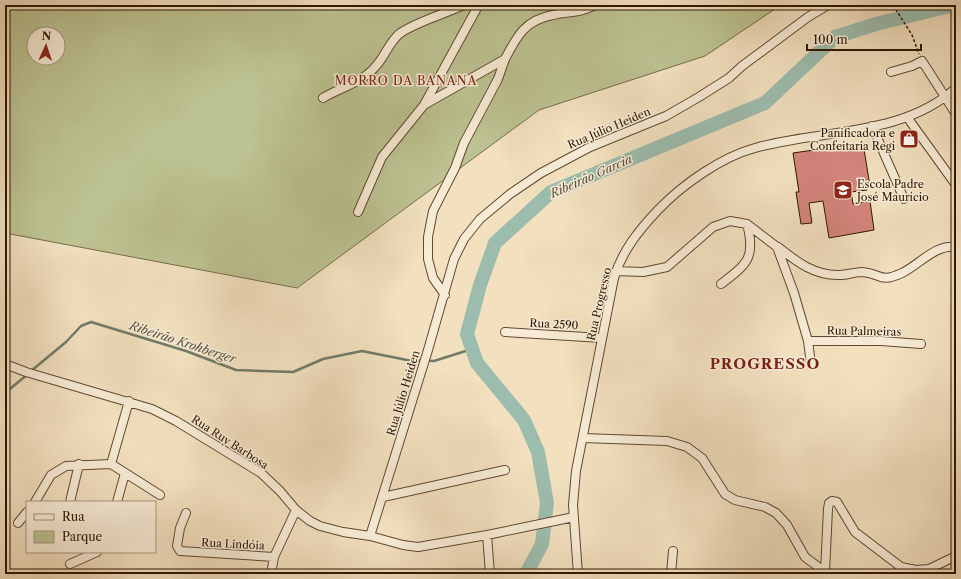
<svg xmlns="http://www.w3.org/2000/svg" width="961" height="579" font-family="'Libre Caslon Text',serif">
	<rect width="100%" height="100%" fill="#f2e0bf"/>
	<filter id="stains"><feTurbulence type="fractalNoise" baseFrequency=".005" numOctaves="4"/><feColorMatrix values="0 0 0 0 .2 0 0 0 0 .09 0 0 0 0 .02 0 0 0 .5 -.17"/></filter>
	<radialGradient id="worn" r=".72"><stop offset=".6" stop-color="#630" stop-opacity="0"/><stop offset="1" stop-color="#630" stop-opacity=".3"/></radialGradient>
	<path fill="#bcc291" stroke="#766c4a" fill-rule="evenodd" d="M 5,5 L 781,5 L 705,56 L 539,110 L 297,288 L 5,233 ZM 34,34 L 58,34 L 58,58 L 34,58 Z"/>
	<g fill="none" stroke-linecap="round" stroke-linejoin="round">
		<path stroke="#707b69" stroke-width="2.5" d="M 31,371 L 66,342 L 81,326 L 91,322 L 186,351 L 236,370 L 293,372 L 323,359 L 362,351 L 407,360 L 434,361 L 472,349
			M 5,393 L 28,374"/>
		<path stroke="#9cbdae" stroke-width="14" d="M 526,574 L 542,544 L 547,503 L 538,452 L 524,420 L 477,363 L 467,334 L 480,285 L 495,243 L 551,192 L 765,103 L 835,37 L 876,24 L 954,5"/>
	</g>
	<path fill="#d3847c" stroke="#2f1702" d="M 863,143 L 870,186 L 867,186 L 867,190 L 851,192 L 853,204 L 870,201 L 874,230 L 829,238 L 823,201 L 809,203 L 812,223 L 801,224 L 796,192 L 799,192 L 793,153 Z"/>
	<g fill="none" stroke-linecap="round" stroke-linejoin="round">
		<g stroke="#604931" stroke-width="10">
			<path id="minor" d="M 505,59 C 517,36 525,20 553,15 C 570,11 578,14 595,5
				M 891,72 L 912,66 L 922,61 L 956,114
				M 323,98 C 341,87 362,83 376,66 C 385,56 389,43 399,34 C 415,22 445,14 464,5
				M 907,117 L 956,185
				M 872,126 L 904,199
				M 358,212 L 382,157 L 424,105
				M 778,247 C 797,262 815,276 840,275 C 847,275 855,272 862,272 C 882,273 878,284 902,273 C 919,265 935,244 956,247
				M 616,271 L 643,272 L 667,267 L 713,227 L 730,221 L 747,224 L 777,247 L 794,293 L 808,341 L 811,364
				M 721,284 C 747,264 756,258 747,224
				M 445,295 L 433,278 L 428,259 L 428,237 L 433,211 L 455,168 L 464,143 L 498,79 L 505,59 L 424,105 L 477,8 L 475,5
				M 505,332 L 602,338
				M 808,341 L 881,341 L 921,344
				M 5,364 L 26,372 L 152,409 L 176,421 L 261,473 L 280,491 L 296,510 L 310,521 L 320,526 L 343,532 L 370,536 L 403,545 L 418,547 L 487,535 L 574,517
				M 583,438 L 667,441 L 687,447 L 702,458 L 725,494 L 735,500 L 765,507 L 776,513 L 787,525 L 805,557 L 828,574
				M 111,464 L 160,495
				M 383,497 L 505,470
				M 35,502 L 51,475 L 66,466 L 111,464 L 129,401
				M 70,502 L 79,464
				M 117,502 L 125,473
				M 186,513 L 180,528 L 177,546 L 180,551 L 274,557 L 296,510
				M 18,523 L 27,512
				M 487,535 L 490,574
				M 370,536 L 428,350 L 454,259 L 464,239 L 480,219 L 510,194 L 541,173 L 590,147 L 666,116 L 699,97 L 729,78 L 742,66 L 808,17 L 828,5
				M 70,564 L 97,552
				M 825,572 L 828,509 L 829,503 L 832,501 L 837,502 L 855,532 L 901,567 L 916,570 L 929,569 L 956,556
				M 271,574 L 274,557
				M 578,574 L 573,505 L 576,471 L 614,278 C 622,251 639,230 658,210 C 682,185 721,157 755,148 C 821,129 902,137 956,88
				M 671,574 L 673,551"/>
		</g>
		<path stroke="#2f1702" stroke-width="1.5" stroke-dasharray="3 2" stroke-linecap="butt" d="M 893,5 L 912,35 L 919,54"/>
		<use href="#minor" stroke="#f7ebd5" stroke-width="8"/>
	</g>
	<defs>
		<g id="shop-square" transform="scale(1)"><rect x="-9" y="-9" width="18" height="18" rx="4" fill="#8f2418" stroke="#f7ebd5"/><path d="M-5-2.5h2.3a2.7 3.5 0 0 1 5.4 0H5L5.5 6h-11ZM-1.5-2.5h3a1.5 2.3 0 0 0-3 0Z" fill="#fff"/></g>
		<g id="school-square" transform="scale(1)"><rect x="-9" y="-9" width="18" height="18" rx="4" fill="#8f2418" stroke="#f7ebd5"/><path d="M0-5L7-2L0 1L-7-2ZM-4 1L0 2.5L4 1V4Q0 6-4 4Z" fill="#fff"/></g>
	</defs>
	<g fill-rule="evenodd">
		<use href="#shop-square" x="909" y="139"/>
		<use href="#school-square" x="843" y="190"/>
	</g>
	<g text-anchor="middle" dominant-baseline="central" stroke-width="3" stroke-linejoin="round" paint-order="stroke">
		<g font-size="11" fill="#2f1702" stroke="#f7ebd5">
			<text transform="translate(609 128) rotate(-23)">Rua Júlio Heiden</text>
			<text transform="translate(599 304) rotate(-77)">Rua Progresso</text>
			<text transform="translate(554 324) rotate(3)">Rua 2590</text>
			<text transform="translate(864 331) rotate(1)">Rua Palmeiras</text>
			<text transform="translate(403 393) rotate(-73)">Rua Júlio Heiden</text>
			<text transform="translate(230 442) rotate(33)">Rua Ruy Barbosa</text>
			<text transform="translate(233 544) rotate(3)">Rua Lindóia</text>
		</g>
		<g font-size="11" fill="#2f1702" stroke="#f7ebd5" text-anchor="end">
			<text x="895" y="133">Panificadora e<tspan x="895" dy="13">Confeitaria Regi</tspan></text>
			<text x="857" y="184" text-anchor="start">Escola Padre<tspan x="857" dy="13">José Maurício</tspan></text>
		</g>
		<g font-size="12" letter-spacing="1" fill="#7a1f14" stroke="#f7ebd5">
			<text x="406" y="80">MORRO DA BANANA</text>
		</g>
		<g font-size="12" font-style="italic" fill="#55513e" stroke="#f7ebd5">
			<text transform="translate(591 176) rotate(-24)">Ribeirão Garcia</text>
			<text transform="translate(183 342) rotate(18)">Ribeirão Krohberger</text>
		</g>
		<g font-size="15" font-weight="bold" letter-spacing="1" fill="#7a1f14" stroke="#f7ebd5">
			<text x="765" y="363">PROGRESSO</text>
		</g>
	</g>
	<rect width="961" height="579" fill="none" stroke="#f2e0bf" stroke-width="20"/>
	<rect x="6" y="6" width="949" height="567" fill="none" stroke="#2f1702" stroke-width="2"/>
	<rect x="10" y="10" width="941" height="559" fill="none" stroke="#2f1702"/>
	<rect x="26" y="501" width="130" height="52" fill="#f7ebd5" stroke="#a79681"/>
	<rect x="34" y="514" width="20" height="6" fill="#f7ebd5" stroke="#a79681"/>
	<text x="62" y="521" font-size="12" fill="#2f1702">Rua</text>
	<rect x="34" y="531" width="20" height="12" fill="#bcc291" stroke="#a79681"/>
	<text x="62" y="541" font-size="12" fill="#2f1702">Parque</text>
	<g transform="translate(46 46) rotate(3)"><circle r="19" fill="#f7ebd5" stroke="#a79681"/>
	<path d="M0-3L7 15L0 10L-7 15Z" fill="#8f2418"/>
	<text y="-6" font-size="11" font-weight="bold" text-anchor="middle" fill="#2f1702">N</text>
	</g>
	<path d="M807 44v6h114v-6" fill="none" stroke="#2f1702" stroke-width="2"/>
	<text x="813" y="44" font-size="12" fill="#2f1702" stroke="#f7ebd5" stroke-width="3" paint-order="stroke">100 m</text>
	<rect width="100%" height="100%" filter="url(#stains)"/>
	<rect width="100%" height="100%" fill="url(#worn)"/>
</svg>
